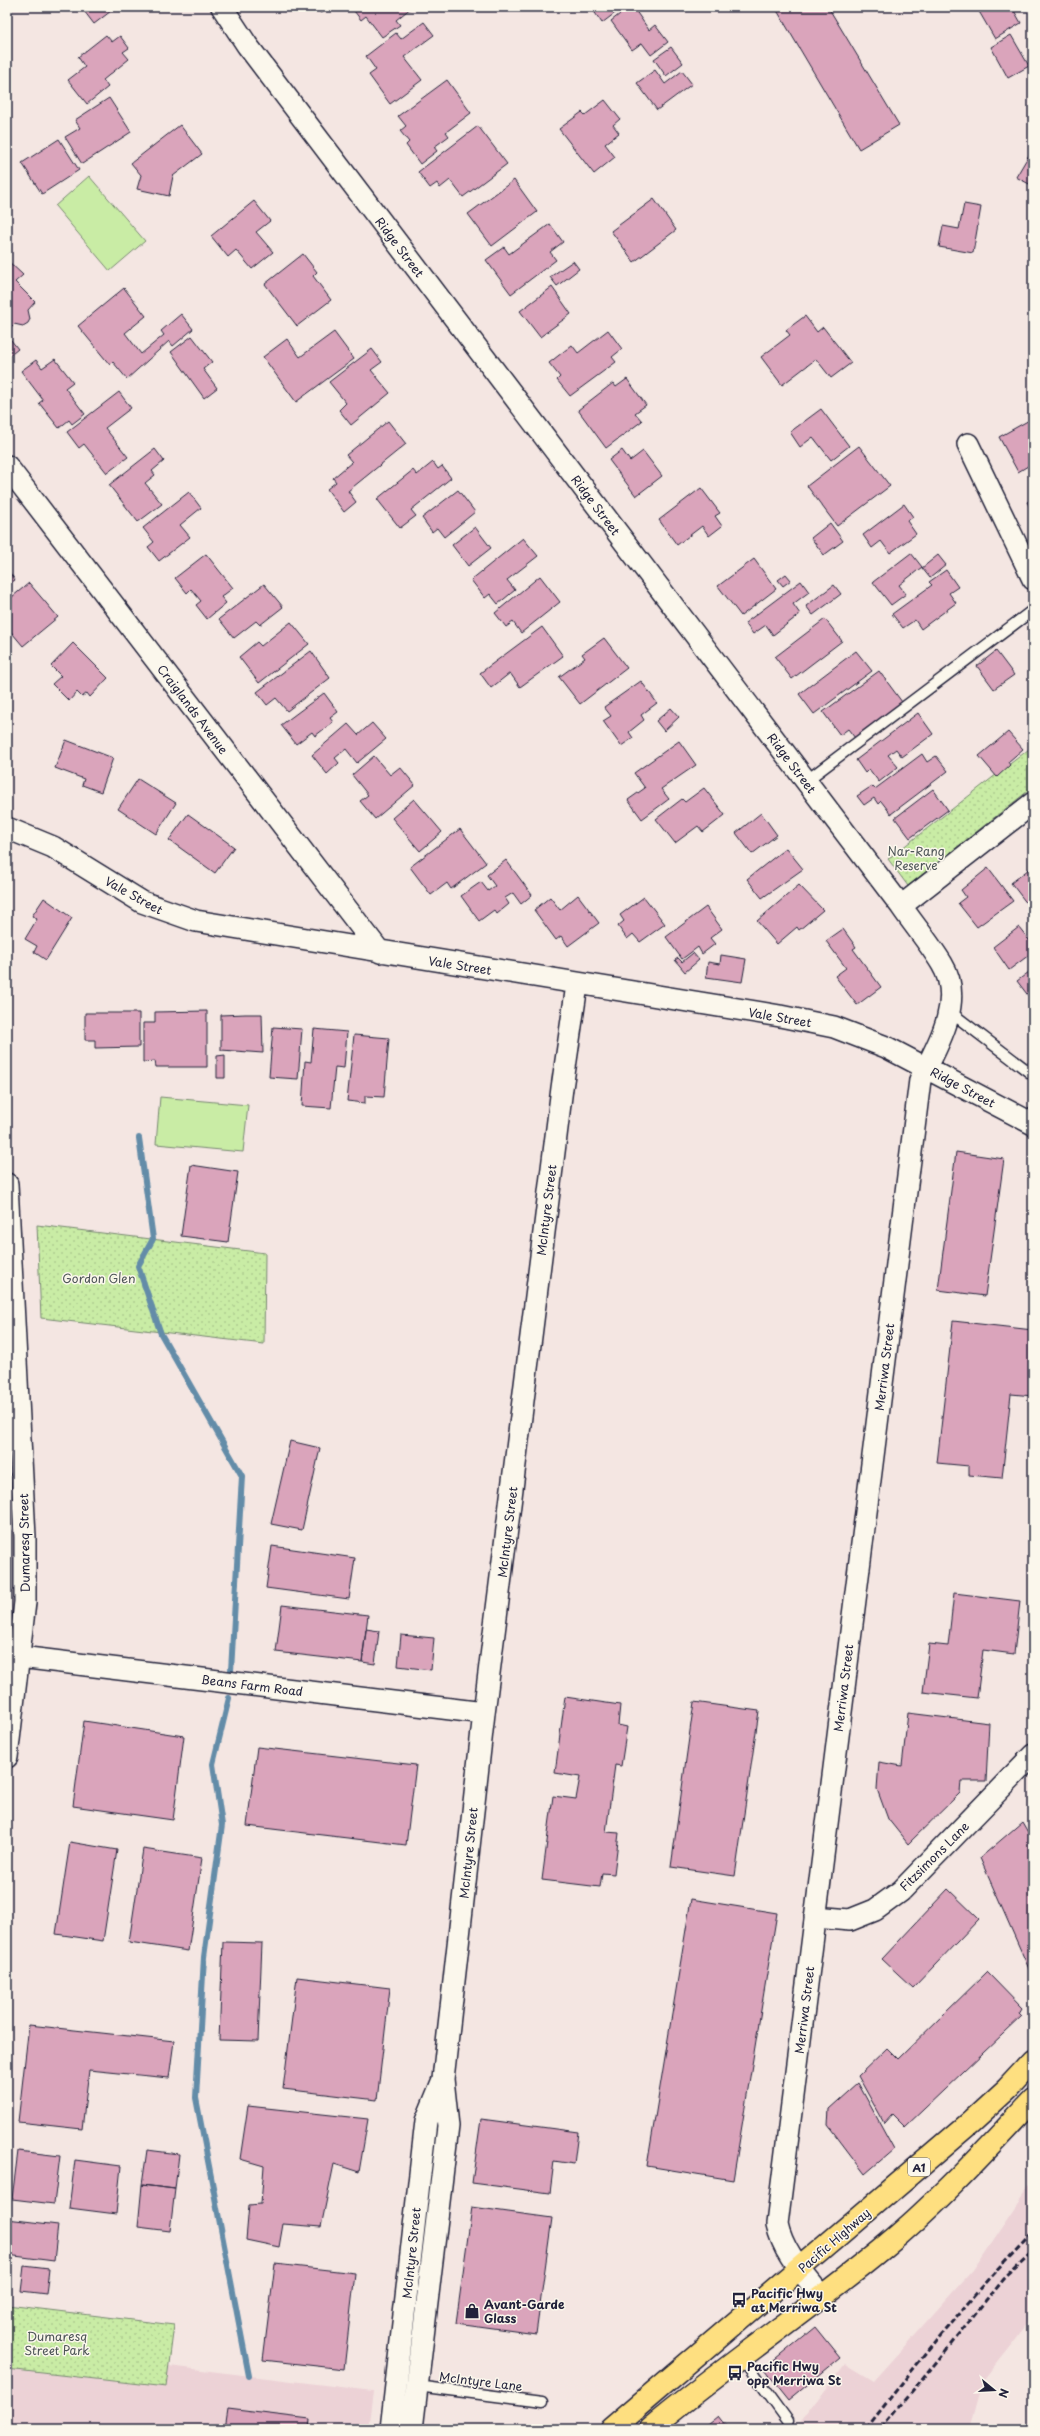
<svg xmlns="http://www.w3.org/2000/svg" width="1040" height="2436" font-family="'Playpen Sans',sans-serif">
	<defs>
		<pattern id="grass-dots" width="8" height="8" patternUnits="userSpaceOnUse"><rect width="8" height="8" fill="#c9eca5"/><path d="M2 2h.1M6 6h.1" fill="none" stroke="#acca8f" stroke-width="1.8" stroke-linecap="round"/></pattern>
	</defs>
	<rect width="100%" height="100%" fill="#f4e6e2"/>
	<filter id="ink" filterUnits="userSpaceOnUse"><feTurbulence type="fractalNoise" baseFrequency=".025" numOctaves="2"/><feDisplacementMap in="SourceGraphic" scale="8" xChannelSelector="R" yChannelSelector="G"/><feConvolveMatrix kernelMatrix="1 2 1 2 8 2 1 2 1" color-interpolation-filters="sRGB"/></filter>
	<g filter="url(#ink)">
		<path fill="#ecd2d6" d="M 1029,2187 L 1033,2191 L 1033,2316 L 984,2378 L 970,2429 L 796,2429 L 845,2364 L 873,2381 L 972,2271 Z
			M 169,2366 L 373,2391 L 368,2429 L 7,2429 L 7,2369 L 166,2387 Z"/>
		<path fill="url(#grass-dots)" stroke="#768770" d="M 1033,746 L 1033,787 L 908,886 L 888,859 Z
			M 37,1225 L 265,1253 L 264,1344 L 41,1318 Z
			M 7,2305 L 174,2325 L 166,2387 L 7,2369 Z"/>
		<path fill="#c9eca5" stroke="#768770" d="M 89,176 L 145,241 L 110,271 L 55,206 Z
			M 160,1097 L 248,1105 L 243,1152 L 156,1144 Z"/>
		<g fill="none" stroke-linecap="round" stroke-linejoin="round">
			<path stroke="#638ca8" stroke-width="6" d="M 139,1138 L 153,1239 L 138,1266 L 161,1334 L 242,1476 L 231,1671
				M 229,1698 L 213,1764 L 222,1825 L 204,1957 L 196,2098 L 249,2376"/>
		</g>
		<path fill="#daa4bb" stroke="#22223b" d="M 81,7 L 114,7 L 115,8 L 94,24 Z
			M 313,7 L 326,7 L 321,13 Z
			M 351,7 L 412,7 L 396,20 L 400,25 L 382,37 L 366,16 L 361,20 Z
			M 591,7 L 623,7 L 602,23 Z
			M 629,7 L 633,7 L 649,30 L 655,25 L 668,42 L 651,55 L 642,43 L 632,50 L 611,21 Z
			M 775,7 L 828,7 L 899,125 L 859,149 Z
			M 1012,7 L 1021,23 L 995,39 L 977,8 Z
			M 424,22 L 434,35 L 404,57 L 422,80 L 390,104 L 369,75 L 376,70 L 366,56 L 396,33 L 401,39 Z
			M 106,35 L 112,42 L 120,36 L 129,48 L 123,52 L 129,59 L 103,80 L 108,87 L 87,104 L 68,80 L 85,67 L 78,57 Z
			M 1011,35 L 1029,66 L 1008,78 L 991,47 Z
			M 671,47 L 683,63 L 666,76 L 654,59 Z
			M 655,70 L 665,84 L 682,71 L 692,84 L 657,110 L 637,83 Z
			M 447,80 L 471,113 L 446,132 L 449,136 L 434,147 L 437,151 L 420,164 L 406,145 L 409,142 L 400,131 L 406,126 L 398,116 Z
			M 109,98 L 131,132 L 82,164 L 65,137 L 80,128 L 75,120 Z
			M 605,100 L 620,119 L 613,125 L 619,133 L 605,144 L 615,157 L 594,174 L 559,129 L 582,112 L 585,115 Z
			M 180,125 L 202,154 L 173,176 L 169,196 L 137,189 L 141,175 L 131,163 Z
			M 478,126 L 507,164 L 463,197 L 450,180 L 440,188 L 437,183 L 430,188 L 418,172 Z
			M 59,139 L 79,170 L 42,194 L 22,163 Z
			M 1029,155 L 1033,157 L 1033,186 L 1016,177 Z
			M 514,180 L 537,212 L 492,246 L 468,214 Z
			M 654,199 L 676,230 L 634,262 L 611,231 Z
			M 254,201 L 270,221 L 256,232 L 273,252 L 252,269 L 236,250 L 228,257 L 211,236 Z
			M 964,204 L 981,207 L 973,253 L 939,247 L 943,226 L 959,229 Z
			M 550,224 L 563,242 L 550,252 L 556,260 L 511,294 L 486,260 L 504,247 L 509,254 Z
			M 303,254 L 317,272 L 313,276 L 331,300 L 297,326 L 265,284 Z
			M 7,260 L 23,275 L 15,282 L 35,302 L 28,310 L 30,319 L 28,323 L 23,326 L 14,324 L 7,331 Z
			M 573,261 L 579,269 L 557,286 L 550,277 Z
			M 552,287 L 571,314 L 540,337 L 520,311 Z
			M 124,288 L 146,316 L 125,333 L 141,354 L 164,335 L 161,331 L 181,314 L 193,329 L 173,346 L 169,341 L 127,379 L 113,362 L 110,365 L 78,326 Z
			M 805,316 L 817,332 L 823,327 L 851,363 L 831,378 L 816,359 L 782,385 L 761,357 L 790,335 L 786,330 Z
			M 608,330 L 622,349 L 612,357 L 616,362 L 570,396 L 557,380 L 560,377 L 549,363 L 572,345 L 578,353 Z
			M 334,332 L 354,359 L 296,402 L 263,357 L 287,339 L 300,357 Z
			M 7,335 L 18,349 L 7,358 Z
			M 192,336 L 212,362 L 203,369 L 217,388 L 204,398 L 171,352 Z
			M 372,349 L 382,362 L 371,370 L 390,393 L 351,425 L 339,410 L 346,403 L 329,382 Z
			M 55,359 L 73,382 L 65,388 L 85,414 L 72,424 L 69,420 L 59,428 L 39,403 L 43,400 L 21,371 L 36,360 L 42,368 Z
			M 627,379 L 646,405 L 635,413 L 642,421 L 606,448 L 578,410 L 613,383 L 616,387 Z
			M 119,392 L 131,408 L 105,428 L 128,457 L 107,473 L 84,444 L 79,448 L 67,432 Z
			M 821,409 L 849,446 L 831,460 L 813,437 L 800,447 L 790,432 Z
			M 1033,418 L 1033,442 L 1030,444 L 1033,449 L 1033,463 L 1018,472 L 999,437 Z
			M 388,421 L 406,444 L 348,491 L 356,502 L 344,512 L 327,489 L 336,482 L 333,478 L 352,462 L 346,455 Z
			M 859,446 L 890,486 L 837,526 L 807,486 Z
			M 155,449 L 164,461 L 152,471 L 155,475 L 145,483 L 162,504 L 138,522 L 109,485 Z
			M 622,450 L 630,461 L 643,451 L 662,476 L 636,496 L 609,460 Z
			M 433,462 L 438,469 L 442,466 L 451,478 L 411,510 L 416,516 L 400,528 L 377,499 L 413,470 L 417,475 Z
			M 701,488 L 720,513 L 715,516 L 722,526 L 709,536 L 702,526 L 677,545 L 659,520 Z
			M 458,490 L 475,512 L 444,537 L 437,528 L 432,532 L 422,518 Z
			M 189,492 L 201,508 L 180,525 L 190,537 L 159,561 L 148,547 L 154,542 L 143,528 Z
			M 1033,499 L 1033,513 L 1027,502 Z
			M 904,504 L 913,517 L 907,521 L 916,534 L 890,553 L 881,541 L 872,548 L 863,535 Z
			M 830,523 L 843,541 L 824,555 L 811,538 Z
			M 475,527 L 491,548 L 468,566 L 452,545 Z
			M 523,538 L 538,556 L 507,580 L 515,590 L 498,604 L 490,594 L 485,598 L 471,580 Z
			M 911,553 L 922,567 L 899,585 L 906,594 L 891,605 L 873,582 Z
			M 206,554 L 233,588 L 221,597 L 226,603 L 207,619 L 196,605 L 201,601 L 191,589 L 187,593 L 175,578 Z
			M 938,555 L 946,565 L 930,578 L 922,568 Z
			M 754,559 L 776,589 L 741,616 L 718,586 Z
			M 7,569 L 15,580 L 7,586 Z
			M 946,570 L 958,587 L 949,593 L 956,603 L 921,629 L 915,620 L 903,628 L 892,614 L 932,585 L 929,582 Z
			M 786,574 L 791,580 L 783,586 L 778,580 Z
			M 540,576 L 560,602 L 521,633 L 513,622 L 506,627 L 495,613 Z
			M 801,581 L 809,592 L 793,604 L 800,614 L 773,635 L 766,625 L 753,634 L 745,623 Z
			M 29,583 L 58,617 L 23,646 L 7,627 L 7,601 Z
			M 264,584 L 283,607 L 260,625 L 256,621 L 234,638 L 219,619 Z
			M 834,585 L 841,594 L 813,615 L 806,606 Z
			M 825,619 L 842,641 L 792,679 L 775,657 Z
			M 291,622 L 309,644 L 259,683 L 239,657 L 257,642 L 261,646 Z
			M 542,627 L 563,656 L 520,687 L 510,673 L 491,688 L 480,673 Z
			M 604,638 L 627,668 L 580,704 L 559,677 L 585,658 L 582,654 Z
			M 73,643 L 108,678 L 90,697 L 87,693 L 82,697 L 77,692 L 69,701 L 52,684 L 61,676 L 51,666 Z
			M 311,651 L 330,678 L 287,711 L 276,698 L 267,705 L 257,692 Z
			M 856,651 L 872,671 L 814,714 L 799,694 Z
			M 996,651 L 1014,675 L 994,689 L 977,666 Z
			M 879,671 L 902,702 L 855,738 L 848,729 L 840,735 L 823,712 Z
			M 641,681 L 657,703 L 641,715 L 644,720 L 629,732 L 633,738 L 621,746 L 603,721 L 611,716 L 604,707 Z
			M 324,693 L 338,712 L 330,718 L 333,722 L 315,736 L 312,732 L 296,744 L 281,725 Z
			M 671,708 L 679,717 L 664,731 L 656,721 Z
			M 918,713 L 933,734 L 902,757 L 896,749 L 888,755 L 898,767 L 879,782 L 869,769 L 865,773 L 856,760 Z
			M 372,723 L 386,739 L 357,763 L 346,749 L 335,758 L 339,763 L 327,774 L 312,755 L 348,724 L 358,735 Z
			M 1008,732 L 1023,749 L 1008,762 L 1010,765 L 997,777 L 979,756 Z
			M 66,740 L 113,758 L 101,792 L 82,785 L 84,779 L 55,768 Z
			M 679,741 L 696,765 L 661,789 L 669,799 L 642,819 L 628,800 L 645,788 L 634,773 Z
			M 922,754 L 927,762 L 936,756 L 948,771 L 891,814 L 881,801 L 878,804 L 874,798 L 864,805 L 857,796 L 872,786 L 875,789 Z
			M 374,756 L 390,775 L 400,767 L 415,785 L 375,819 L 360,801 L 368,795 L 352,775 Z
			M 138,779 L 176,803 L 156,834 L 118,809 Z
			M 704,788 L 725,815 L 703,832 L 698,826 L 675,843 L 656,819 L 682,799 L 685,802 Z
			M 933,789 L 948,810 L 910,838 L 895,818 Z
			M 414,799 L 442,832 L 420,851 L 392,818 Z
			M 761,813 L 777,835 L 752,854 L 736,833 Z
			M 188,814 L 234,847 L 215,873 L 169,840 Z
			M 460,829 L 486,863 L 451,889 L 447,883 L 431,895 L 410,867 Z
			M 786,848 L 803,869 L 762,898 L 747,879 Z
			M 506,860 L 532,895 L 521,904 L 513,893 L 505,898 L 509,904 L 497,914 L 494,910 L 479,921 L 461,896 L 481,882 L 488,891 L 495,886 L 487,875 Z
			M 1033,866 L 1033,908 L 1031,909 L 1011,883 Z
			M 988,868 L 1013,901 L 977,927 L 958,903 L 966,897 L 961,890 Z
			M 799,885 L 823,910 L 799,930 L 797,927 L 777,944 L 757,921 Z
			M 578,895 L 599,923 L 568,946 L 561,936 L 556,940 L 534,910 L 550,897 L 560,910 Z
			M 644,897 L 665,924 L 640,942 L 633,934 L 627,939 L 618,926 L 624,921 L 620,915 Z
			M 44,898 L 72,918 L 46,960 L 34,952 L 37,946 L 25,939 L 37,919 L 32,916 Z
			M 706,907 L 722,929 L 710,938 L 715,944 L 702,954 L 698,947 L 682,959 L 666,937 Z
			M 1019,927 L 1033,945 L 1033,952 L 1009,970 L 993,947 Z
			M 843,929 L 856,947 L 853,949 L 881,987 L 857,1005 L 835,976 L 846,968 L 826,941 Z
			M 693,953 L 699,960 L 685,972 L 675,960 L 678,958 L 682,962 Z
			M 721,955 L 746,959 L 742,982 L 706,977 L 708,962 L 720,964 Z
			M 1033,969 L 1033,1002 L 1017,981 Z
			M 207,1011 L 207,1067 L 156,1067 L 155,1061 L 143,1062 L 143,1023 L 155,1023 L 155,1012 Z
			M 85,1013 L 139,1013 L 139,1047 L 95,1048 L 95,1040 L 85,1040 Z
			M 245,1014 L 262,1014 L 263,1053 L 221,1050 L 221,1015 Z
			M 273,1027 L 302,1029 L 298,1079 L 269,1077 Z
			M 314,1029 L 347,1032 L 344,1068 L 335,1067 L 331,1108 L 302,1106 L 305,1061 L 311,1062 Z
			M 354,1035 L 389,1038 L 384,1097 L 365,1096 L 365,1103 L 347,1101 Z
			M 225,1055 L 225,1078 L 217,1078 L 217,1056 Z
			M 956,1152 L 1004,1159 L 985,1296 L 938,1290 Z
			M 191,1165 L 238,1172 L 228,1242 L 181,1236 Z
			M 953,1321 L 1033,1330 L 1033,1396 L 1011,1394 L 1002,1478 L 969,1475 L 969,1466 L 937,1463 Z
			M 290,1441 L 320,1448 L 302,1530 L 271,1524 Z
			M 272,1546 L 355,1558 L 349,1599 L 266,1588 Z
			M 954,1593 L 1020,1601 L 1014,1654 L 983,1650 L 977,1698 L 923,1692 L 929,1644 L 948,1646 Z
			M 282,1605 L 368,1615 L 362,1662 L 276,1652 Z
			M 366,1629 L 379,1631 L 375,1664 L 362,1662 Z
			M 401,1635 L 434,1638 L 431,1670 L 398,1666 Z
			M 565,1697 L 620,1705 L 618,1725 L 627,1727 L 621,1766 L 615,1765 L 606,1832 L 619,1833 L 614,1874 L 602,1873 L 600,1887 L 542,1880 L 553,1796 L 576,1799 L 580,1777 L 555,1773 Z
			M 694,1702 L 759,1711 L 735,1876 L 671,1867 Z
			M 908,1713 L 989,1723 L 986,1781 L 961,1781 L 960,1793 L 908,1844 L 888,1819 L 877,1789 L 879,1762 L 902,1766 Z
			M 84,1721 L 184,1736 L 173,1820 L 73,1806 Z
			M 257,1747 L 416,1765 L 406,1845 L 247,1826 Z
			M 1022,1822 L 1033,1841 L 1033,1978 L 980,1858 Z
			M 70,1842 L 117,1850 L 103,1941 L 56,1934 Z
			M 143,1849 L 202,1858 L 188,1951 L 129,1942 Z
			M 948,1889 L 979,1919 L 913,1988 L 882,1959 Z
			M 691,1899 L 777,1913 L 733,2180 L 647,2166 Z
			M 223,1942 L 262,1943 L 258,2041 L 219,2040 Z
			M 987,1972 L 1023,2009 L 1020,2014 L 1022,2016 L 905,2127 L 892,2114 L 884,2123 L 858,2076 L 887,2048 L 898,2059 Z
			M 297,1977 L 390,1988 L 377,2100 L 283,2089 Z
			M 29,2025 L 174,2041 L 169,2078 L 89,2070 L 82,2129 L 18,2122 Z
			M 858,2083 L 894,2149 L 865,2174 L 828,2125 L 829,2109 Z
			M 248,2106 L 368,2119 L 359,2172 L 334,2164 L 321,2227 L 283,2224 L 279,2247 L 246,2240 L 249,2205 L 261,2204 L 264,2166 L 240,2159 Z
			M 481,2119 L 578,2132 L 574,2164 L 554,2161 L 550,2193 L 472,2183 Z
			M 147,2150 L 179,2154 L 175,2189 L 142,2185 Z
			M 18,2151 L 60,2156 L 54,2204 L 12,2199 Z
			M 75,2160 L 121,2166 L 116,2214 L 69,2208 Z
			M 142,2185 L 175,2189 L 170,2231 L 138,2227 Z
			M 472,2207 L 552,2218 L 536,2334 L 456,2323 Z
			M 7,2219 L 58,2225 L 54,2261 L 7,2255 Z
			M 275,2264 L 355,2273 L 344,2369 L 263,2360 Z
			M 24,2266 L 49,2269 L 46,2294 L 21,2291 Z
			M 815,2327 L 840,2358 L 789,2400 L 764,2369 Z
			M 228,2409 L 310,2419 L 309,2429 L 225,2429 Z
			M 718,2416 L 728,2429 L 702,2429 Z"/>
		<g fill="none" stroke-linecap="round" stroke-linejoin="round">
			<g stroke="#22223b" stroke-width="13">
				<path id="service" d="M 806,781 L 1033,610
					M 949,1011 L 1033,1075
					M 742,2358 L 788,2421
					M 417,2386 L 542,2402"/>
			</g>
			<g stroke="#22223b" stroke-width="24">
				<path id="minor" d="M 222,7 L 247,45 L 901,906 C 914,925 930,944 942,964 C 965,1001 937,1047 920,1080 L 777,2224 C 783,2253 804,2274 822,2297
					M 968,444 L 1033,579
					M 7,466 L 380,952
					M 7,828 L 53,847 L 142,902 L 196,921 L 780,1016 L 834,1027 L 886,1047 L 1033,1124
					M 901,906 L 1033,803
					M 7,1184 L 25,1537 L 25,1602 L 7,1757
					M 20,1657 L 484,1713
					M 815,1917 L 850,1920 L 875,1910 L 901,1891 L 1033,1755
					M 391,2429 L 426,2121 L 442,2082
					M 412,2429 L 448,2126 L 443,2079 L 484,1713 L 562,1088 L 577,985"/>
			</g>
			<g stroke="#22223b" stroke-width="25">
				<path id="trunk" d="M 611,2429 L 971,2122 L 1007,2089 L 1033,2061
					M 650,2429 C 725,2366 807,2311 882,2249 C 937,2204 985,2151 1033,2100"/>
			</g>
			<use href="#service" stroke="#fbf7ec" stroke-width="10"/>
			<use href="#minor" stroke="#fbf7ec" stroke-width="21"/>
			<use href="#trunk" stroke="#fedf80" stroke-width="22"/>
			<path stroke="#22223b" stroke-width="3" stroke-dasharray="6 3" stroke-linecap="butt" d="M 866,2429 C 919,2361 972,2294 1033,2233
				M 882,2429 L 1004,2279 L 1033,2251"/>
		</g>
	</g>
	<defs>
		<g id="bus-bare" transform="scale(1.2)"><path d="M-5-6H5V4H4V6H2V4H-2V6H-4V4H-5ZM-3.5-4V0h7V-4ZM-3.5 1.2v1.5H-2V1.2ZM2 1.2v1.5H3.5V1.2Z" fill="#22223b" stroke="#fbf7ec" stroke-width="2.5" paint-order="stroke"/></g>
		<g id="shop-bare" transform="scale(1.2)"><path d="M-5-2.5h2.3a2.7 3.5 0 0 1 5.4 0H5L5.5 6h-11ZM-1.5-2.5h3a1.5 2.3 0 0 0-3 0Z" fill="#22223b" stroke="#fbf7ec" stroke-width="2.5" paint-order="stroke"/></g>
	</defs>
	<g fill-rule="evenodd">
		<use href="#bus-bare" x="739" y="2300"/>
		<use href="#shop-bare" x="472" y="2311"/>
		<use href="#bus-bare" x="735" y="2373"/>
	</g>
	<g text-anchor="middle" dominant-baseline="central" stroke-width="3" stroke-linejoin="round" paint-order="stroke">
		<rect fill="#fbf7ec" stroke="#636270" stroke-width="1" x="908" y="2158" width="22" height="18" rx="3"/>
		<g font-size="11" font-weight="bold" fill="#22223b">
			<text x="919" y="2167">A1</text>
		</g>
		<g font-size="12" fill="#22223b" stroke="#fbf7ec">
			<text transform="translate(400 247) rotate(53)">Ridge Street</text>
			<text transform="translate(596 505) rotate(53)">Ridge Street</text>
			<text transform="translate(193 709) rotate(53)">Craiglands Avenue</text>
			<text transform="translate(792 763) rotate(53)">Ridge Street</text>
			<text transform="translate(134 895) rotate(29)">Vale Street</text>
			<text transform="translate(460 965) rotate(9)">Vale Street</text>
			<text transform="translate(780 1017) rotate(10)">Vale Street</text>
			<text transform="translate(963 1087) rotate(28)">Ridge Street</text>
			<text transform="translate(546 1210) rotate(-83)">McIntyre Street</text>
			<text transform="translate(884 1367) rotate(-83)">Merriwa Street</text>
			<text transform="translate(507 1532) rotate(-83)">McIntyre Street</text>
			<text transform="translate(24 1543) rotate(-91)">Dumaresq Street</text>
			<text transform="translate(252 1685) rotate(7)">Beans Farm Road</text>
			<text transform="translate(843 1688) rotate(-83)">Merriwa Street</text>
			<text transform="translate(468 1853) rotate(-84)">McIntyre Street</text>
			<text transform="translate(934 1856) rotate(-45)">Fitzsimons Lane</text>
			<text transform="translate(804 2010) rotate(-83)">Merriwa Street</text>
			<text transform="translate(834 2240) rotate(-41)">Pacific Highway</text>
			<text transform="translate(411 2253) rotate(-84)">McIntyre Street</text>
			<text transform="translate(481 2381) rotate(7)">McIntyre Lane</text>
		</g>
		<g font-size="12" fill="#4c5456" stroke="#fbf7ec">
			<text x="916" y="851">Nar-Rang<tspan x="916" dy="14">Reserve</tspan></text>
			<text x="99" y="1278">Gordon Glen</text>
			<text x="57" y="2336">Dumaresq<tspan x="57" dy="14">Street Park</tspan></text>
		</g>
		<g font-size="12" font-weight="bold" fill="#22223b" stroke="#fbf7ec" text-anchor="start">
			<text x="751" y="2293">Pacific Hwy<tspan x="751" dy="14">at Merriwa St</tspan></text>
			<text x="484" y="2304">Avant-Garde<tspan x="484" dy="14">Glass</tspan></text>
			<text x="747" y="2366">Pacific Hwy<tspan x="747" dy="14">opp Merriwa St</tspan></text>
		</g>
	</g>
	<rect width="1040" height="2436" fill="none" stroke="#fbf7ec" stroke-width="24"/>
	<rect x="12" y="12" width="1016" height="2412" fill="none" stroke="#22223b" stroke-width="1.5" filter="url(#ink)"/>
	<g transform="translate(994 2390) rotate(108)" stroke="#fbf7ec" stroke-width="3" paint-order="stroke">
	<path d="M0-3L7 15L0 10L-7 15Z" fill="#22223b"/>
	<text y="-6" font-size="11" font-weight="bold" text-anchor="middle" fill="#22223b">N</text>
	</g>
</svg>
